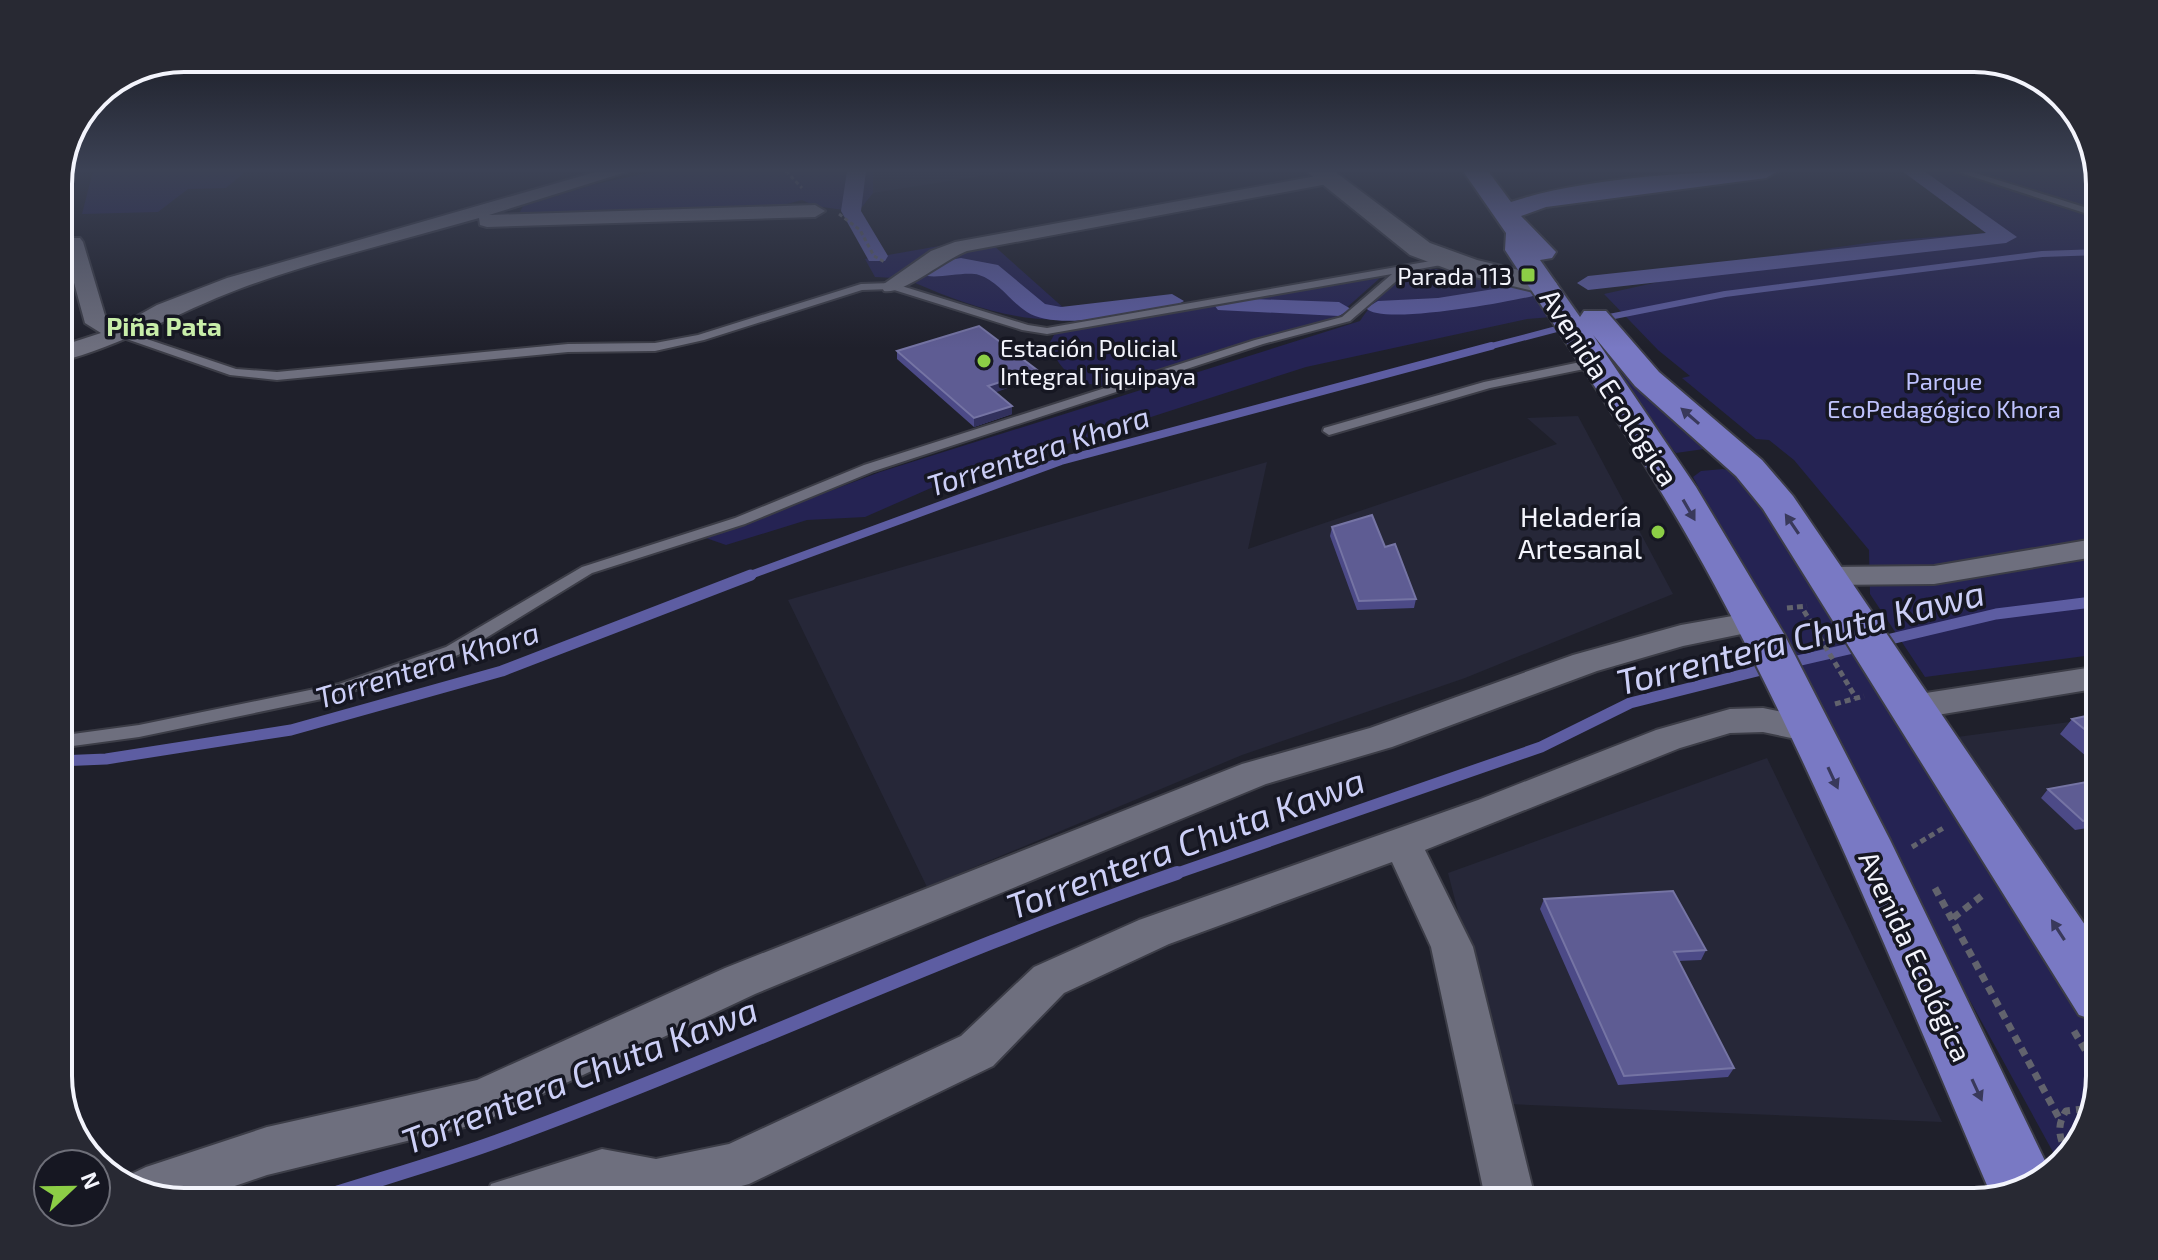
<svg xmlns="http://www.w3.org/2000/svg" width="2158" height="1260" font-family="'Exo 2',sans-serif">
	<rect width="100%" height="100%" fill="#1f202b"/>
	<path fill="#262738" d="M 873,171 L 1014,171 L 873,193 Z
		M 1578,416 L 1673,594 L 1465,678 L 1242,755 L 927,887 L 788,600 L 1267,462 L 1248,549 L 1557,444 L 1527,418 Z
		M 2100,718 L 2100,949 L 1957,737 Z
		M 1767,758 L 1942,1122 L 1508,1104 L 1448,873 Z"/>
	<path fill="#252353" d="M 93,171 L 246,171 L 226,188 L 188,189 L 158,212 L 82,214 Z
		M 658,171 L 873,171 L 873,193 L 858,212 L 815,206 L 802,200 L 756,212 L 518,216 L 523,206 L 595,184 Z
		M 1922,171 L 2098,171 L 2100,654 L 1925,677 L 1870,594 L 1869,550 L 1794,460 L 1769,440 L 1756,439 L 1682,378 L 1690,376 L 1658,350 L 1604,294 L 1781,255 L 1882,241 L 2001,232 Z
		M 992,244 L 1075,318 C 1021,325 964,304 915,283 L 944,258 Z
		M 945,245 L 917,259 L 894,278 L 875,277 L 865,259 Z
		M 1432,269 L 1460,270 L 1534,285 L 1552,317 L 1527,319 L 1306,367 L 931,488 L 865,517 L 807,520 L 726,545 L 706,538 L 880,472 L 1360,321 C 1378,294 1400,276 1432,269 Z
		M 1380,278 L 1335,318 L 1120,385 C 1085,389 1063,379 1049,344 L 1054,335 L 1068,329 Z
		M 1611,353 L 1726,451 L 1704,449 L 1676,453 L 1645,418 Z
		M 1723,469 L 1740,473 L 1893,692 L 2100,1026 L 2100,1077 L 2083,1139 L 2059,1163 L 1887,849 L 1818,704 L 1693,477 L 1701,471 Z"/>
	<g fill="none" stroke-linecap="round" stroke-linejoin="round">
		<path stroke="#5d5da2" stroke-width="6" d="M 1599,319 L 1725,294 L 2042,254 L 2100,252
			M 1484,348 L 1568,326"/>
		<path stroke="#5d5da2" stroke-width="8" d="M 745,577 L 1061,461 L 1491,346"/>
		<path stroke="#5d5da2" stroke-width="11" d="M 1878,642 L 1996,614 L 2100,601
			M 1784,664 L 1862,646
			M 58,761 L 106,759 L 291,730 L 502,671 L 751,575
			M 1172,875 L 1541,747 L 1630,703 L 1769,668"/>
		<path stroke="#5d5da2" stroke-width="14" d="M 308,1202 C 375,1180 443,1162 509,1137 C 734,1054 951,951 1177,873"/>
		<path fill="#5d5da2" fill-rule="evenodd" d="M 60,171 L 79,171 L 58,182 Z
			M 847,171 L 866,171 L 861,211 L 888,256 L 885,261 L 869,261 L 841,211 Z
			M 1902,171 L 1924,171 L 2017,237 L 2006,243 L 1588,290 L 1577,283 L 1588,276 L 1986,233 Z
			M 961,258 L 998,265 L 1045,304 L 1061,307 L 1172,294 L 1184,301 L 1172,308 C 1136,312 1057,332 1027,312 C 1011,302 997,280 979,275 C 962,270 925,284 915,270 L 918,265 Z
			M 1525,284 L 1536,291 L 1533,296 C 1508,302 1380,326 1366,308 L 1378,301 L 1438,298 Z
			M 1226,298 L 1339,302 L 1351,309 L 1339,316 L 1218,310 L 1214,305 Z"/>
		<g stroke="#3c3d47" stroke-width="4">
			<path id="service" d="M 1955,171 L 1969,171 L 2100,212 L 2100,218 Z
				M 1448,258 L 1452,259 L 1452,263 L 1408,271 L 1350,321 L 1263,344 L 874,471 L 745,524 L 592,573 L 458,655 L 341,695 L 139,737 L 58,748 L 58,736 L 139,725 L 339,684 L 446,647 L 582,567 L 735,518 L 864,465 L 1255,340 L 1342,317 L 1392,274 L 1047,334 L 1022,330 L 891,289 L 862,290 L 704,340 L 655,351 L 568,352 L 277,380 L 230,375 L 118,336 L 118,332 L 126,332 L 236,369 L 277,372 L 568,344 L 655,343 L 698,335 L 861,284 L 892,283 L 1028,325 L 1047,328 Z
				M 1595,359 L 1601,363 L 1599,366 L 1490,388 L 1329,435 L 1323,431 L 1324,428 L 1484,382 Z"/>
		</g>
		<g stroke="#3c3d47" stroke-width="4">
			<path id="minor" d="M 599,171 L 629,171 L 489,215 L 815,205 L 825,211 L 815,217 L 487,227 L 480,225 L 479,218 C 400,241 317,260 239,289 C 178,312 122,346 58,362 L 58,347 L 101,333 L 85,323 L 63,242 L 66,238 L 80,238 L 83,242 L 106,319 L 121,325 L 157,305 L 227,278 Z
				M 1327,174 L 1336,179 L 1333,183 L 967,251 C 945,259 903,295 884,291 L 881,286 L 931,251 L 955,242 Z
				M 2100,538 L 2100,556 L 1934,584 L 1827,585 L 1816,583 L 1812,576 L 1816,569 L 1827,567 L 1934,566 Z
				M 1755,612 L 1766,615 L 1771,622 L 1766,629 L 1683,646 L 1597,671 L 1392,747 L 1266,784 L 755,994 L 481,1123 L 267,1175 L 188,1202 L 124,1186 L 129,1175 L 146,1167 L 267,1127 L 477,1080 L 725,968 L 1242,764 L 1370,728 L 1573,655 L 1681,625 Z
				M 2100,666 L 2100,688 L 1913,719 L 1901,716 L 1896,707 L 1901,698 L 1913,695 Z
				M 1763,708 L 1822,720 L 1828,729 L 1822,738 L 1810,742 L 1763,732 L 1730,733 L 1680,748 L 1425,850 L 1473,947 L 1536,1202 L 1486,1202 L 1431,947 L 1392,862 L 1169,944 L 1064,993 L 993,1066 L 749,1184 L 681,1202 L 627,1202 L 602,1197 L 587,1202 L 484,1202 L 491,1184 L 602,1149 L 656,1159 L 729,1144 L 961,1036 L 1034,967 L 1139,920 L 1478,800 L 1656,730 L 1730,709 Z"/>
		</g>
		<g stroke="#3c3d47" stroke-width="4">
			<path id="secondary" d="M 1306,171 L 1334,171 L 1430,243 L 1477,260 L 1552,278 L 1557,284 L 1552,290 L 1542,293 L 1458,273 L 1410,255 Z"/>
		</g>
		<g stroke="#3c3d47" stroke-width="4">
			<path id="primary" d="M 1463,171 L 1488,171 L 1511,202 C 1586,177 1698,171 1778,171 L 1766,178 L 1546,207 L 1521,216 L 1556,252 L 1552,258 L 1540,260 L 1580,317 L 1584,311 L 1606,311 L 1659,372 L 1762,460 L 1793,496 L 2100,947 L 2100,1022 L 2079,1015 L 1763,509 L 1736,476 L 1635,386 L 1593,335 L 1696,487 L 1784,634 L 1890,840 L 2047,1165 L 2050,1173 L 2038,1185 L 1992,1197 C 1904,992 1820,781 1714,584 C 1652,469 1577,360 1505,250 L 1506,233 Z"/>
		</g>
		<path stroke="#62636d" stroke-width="3" stroke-dasharray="4 3" stroke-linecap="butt" d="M 786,171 L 802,188
			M 58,176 L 72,171
			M 58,208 L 67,225
			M 839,214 L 860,230 L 874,256 L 886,263"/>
		<path stroke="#62636d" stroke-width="5" stroke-dasharray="6 4" stroke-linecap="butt" d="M 1787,608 L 1807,606
			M 1804,611 L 1856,698
			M 1835,704 L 1864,696
			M 1912,847 L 1945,827"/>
		<path stroke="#62636d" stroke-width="7" stroke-dasharray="8 6" stroke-linecap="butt" d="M 1935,888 L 2060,1120
			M 1953,918 L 1984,894
			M 2074,1031 L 2100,1075
			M 2068,1154 C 2059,1139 2056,1126 2066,1111 L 2092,1108"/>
		<use href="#service" fill="#6e6f7e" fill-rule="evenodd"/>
		<use href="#minor" fill="#6e6f7e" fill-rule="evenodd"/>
		<use href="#secondary" fill="#6e6f7e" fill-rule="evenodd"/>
		<use href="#primary" fill="#7979c4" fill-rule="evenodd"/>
	</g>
	<path fill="#4c4a87" d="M 897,351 L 1037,378 L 995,392 L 1012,414 L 974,427 L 897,359 Z
		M 1332,527 L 1385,547 L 1416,599 L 1414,608 L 1357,610 L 1330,536 Z
		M 2100,713 L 2100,768 L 2060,734 L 2072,719 Z
		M 2100,788 L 2100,826 L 2075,830 L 2041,798 L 2048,789 Z
		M 1544,899 L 1706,950 L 1701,960 L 1678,961 L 1734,1068 L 1728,1077 L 1618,1085 L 1540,909 Z"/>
	<path fill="#32315d" d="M 1037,370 L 1037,378 L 988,395 L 988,386 Z
		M 1012,406 L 1012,414 L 974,427 L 974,418 Z"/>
	<path fill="#5e5c93" stroke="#7574a4" stroke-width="2" d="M 979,326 L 1037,370 L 988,386 L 1012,406 L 974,418 L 897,351 Z
		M 1372,515 L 1385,547 L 1395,544 L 1416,599 L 1359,601 L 1332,527 Z
		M 2100,713 L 2100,742 L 2072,719 Z
		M 2092,781 L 2100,788 L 2100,818 L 2083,821 L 2048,789 Z
		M 1673,891 L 1706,950 L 1674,952 L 1734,1068 L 1624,1076 L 1544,899 Z"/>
	<defs><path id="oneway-solid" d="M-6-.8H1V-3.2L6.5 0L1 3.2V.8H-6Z" transform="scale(2)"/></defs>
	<g fill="#39395b">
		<use href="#oneway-solid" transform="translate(1690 416) rotate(-139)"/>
		<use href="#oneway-solid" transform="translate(1689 510) rotate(60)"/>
		<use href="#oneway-solid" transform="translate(1792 524) rotate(-124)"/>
		<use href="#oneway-solid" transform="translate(1833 778) rotate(65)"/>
		<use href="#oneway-solid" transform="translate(2058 930) rotate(-123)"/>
		<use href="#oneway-solid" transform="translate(1977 1090) rotate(65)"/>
	</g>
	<linearGradient id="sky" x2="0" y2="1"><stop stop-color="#111218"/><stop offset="0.49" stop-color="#3c4255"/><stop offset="1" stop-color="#3c4255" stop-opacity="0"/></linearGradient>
	<rect width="2158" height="348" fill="url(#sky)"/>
	<g fill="#8cce46" stroke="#161722" stroke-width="3">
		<rect x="1520" y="267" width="16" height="16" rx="4"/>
		<circle cx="984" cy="361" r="8"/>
		<circle cx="1658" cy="532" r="8"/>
	</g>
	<g text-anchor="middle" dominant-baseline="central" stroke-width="7" stroke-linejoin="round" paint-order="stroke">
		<g font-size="24" fill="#f3f4fc" stroke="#161722" text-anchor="end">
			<text x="1512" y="275">Parada 113</text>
			<text x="1000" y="347" text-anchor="start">Estación Policial<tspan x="1000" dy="28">Integral Tiquipaya</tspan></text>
		</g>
		<g font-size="24" fill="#bfc3fe" stroke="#161722">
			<text x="1944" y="380">Parque<tspan x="1944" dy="28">EcoPedagógico Khora</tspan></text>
		</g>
		<g font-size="26" font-weight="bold" fill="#c8eea9" stroke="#161722">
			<text x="164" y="325">Piña Pata</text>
		</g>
		<g font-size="28" fill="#f3f4fc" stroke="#161722">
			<text transform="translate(1610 387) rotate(57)">Avenida Ecológica</text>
			<text transform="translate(1916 956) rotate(65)">Avenida Ecológica</text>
		</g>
		<g font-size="28" fill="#f3f4fc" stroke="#161722" text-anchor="end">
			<text x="1642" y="516">Heladería<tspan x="1642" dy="32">Artesanal</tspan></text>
		</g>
		<g font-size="30" font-style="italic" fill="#cccff7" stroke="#161722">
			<text transform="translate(1038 450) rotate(-18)">Torrentera Khora</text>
			<text transform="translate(427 664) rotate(-17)">Torrentera Khora</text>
		</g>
		<g font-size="36" font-style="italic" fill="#cccff7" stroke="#161722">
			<text transform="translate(1800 636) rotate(-14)">Torrentera Chuta Kawa</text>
			<text transform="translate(1185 842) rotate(-20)">Torrentera Chuta Kawa</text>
			<text transform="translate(579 1074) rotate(-21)">Torrentera Chuta Kawa</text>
		</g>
	</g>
	<path d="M0 0H2158V1260H0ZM184 72H1974A112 112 0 0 1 2086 184V1076A112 112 0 0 1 1974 1188H184A112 112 0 0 1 72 1076V184A112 112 0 0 1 184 72Z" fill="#282933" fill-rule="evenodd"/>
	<path fill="none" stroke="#f3f4fc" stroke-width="4" d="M184 72H1974A112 112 0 0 1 2086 184V1076A112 112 0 0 1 1974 1188H184A112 112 0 0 1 72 1076V184A112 112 0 0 1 184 72Z"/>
	<g transform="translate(72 1188) rotate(68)"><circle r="38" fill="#161722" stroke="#6e6f79" stroke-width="2"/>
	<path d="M0-6L14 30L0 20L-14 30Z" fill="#8cce46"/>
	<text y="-12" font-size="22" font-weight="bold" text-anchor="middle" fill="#f3f4fc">N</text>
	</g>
</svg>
